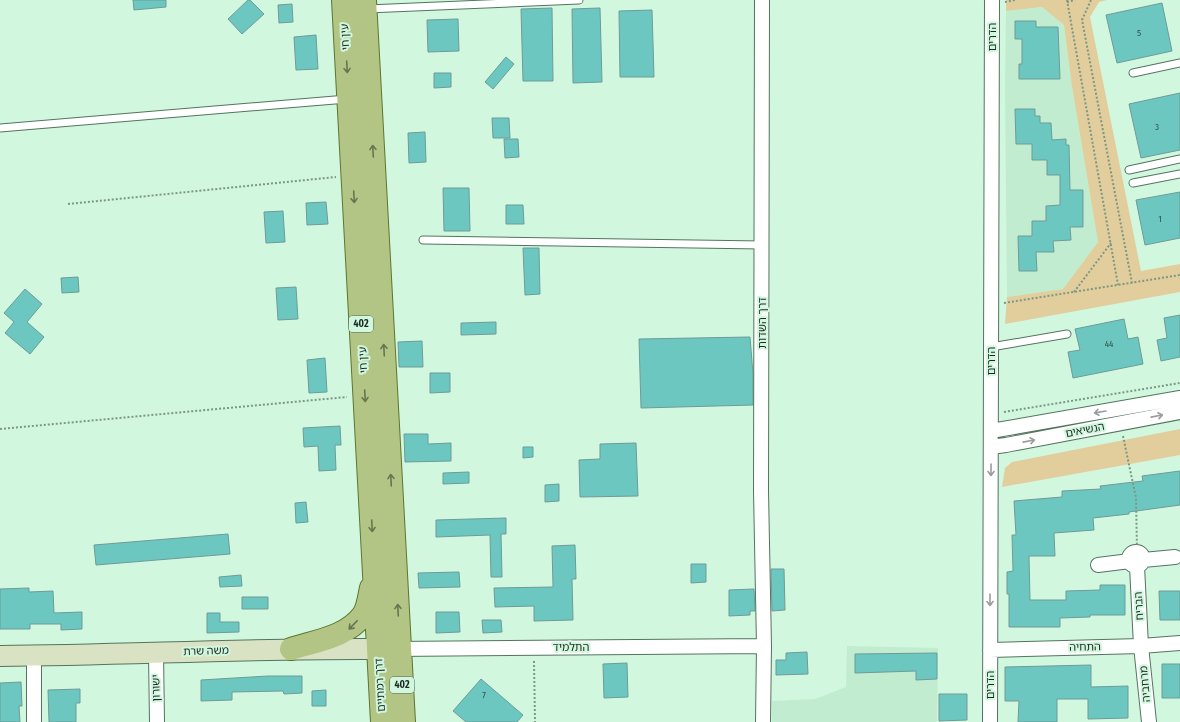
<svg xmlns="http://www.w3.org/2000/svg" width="1180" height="722" font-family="'Fira Sans Condensed','Noto Sans Hebrew',sans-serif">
	<rect width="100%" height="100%" fill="#d2f7df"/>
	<path fill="#c1ecd0" d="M 1042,7 L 1064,25 L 1072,87 L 1098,242 L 1063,289 L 1007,297 L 1005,87 L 1006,11 Z
		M 847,646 L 938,648 L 937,722 L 772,722 L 772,701 L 815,699 L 846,687 Z"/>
	<path fill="#e1ce9c" d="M 1006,0 L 1107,0 L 1099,2 L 1090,17 L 1141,271 L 1180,264 L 1180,292 L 1005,324 L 1007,297 L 1063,289 L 1098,242 L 1072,87 L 1064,25 L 1042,7 L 1006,11 Z
		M 1180,429 L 1180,455 L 1002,487 L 1005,468 L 1012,462 Z"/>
	<path fill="#6dc7c1" stroke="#6e9b98" d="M 133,0 L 166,0 L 166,7 L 134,10 Z
		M 248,0 L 250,0 L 264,14 L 242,34 L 228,19 Z
		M 1162,3 L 1172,51 L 1117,63 L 1106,15 Z
		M 292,4 L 293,22 L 279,23 L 278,5 Z
		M 552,8 L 553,81 L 523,81 L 521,9 Z
		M 600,8 L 602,82 L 573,83 L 572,9 Z
		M 652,10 L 654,77 L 620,77 L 619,11 Z
		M 458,19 L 459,51 L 428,52 L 427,20 Z
		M 1015,21 L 1036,21 L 1036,27 L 1058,27 L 1060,79 L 1019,79 L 1019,64 L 1022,64 L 1022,39 L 1015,39 Z
		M 316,35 L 318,69 L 296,70 L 294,37 Z
		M 506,57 L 514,64 L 493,89 L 485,82 Z
		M 434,73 L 451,73 L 451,87 L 434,88 Z
		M 1180,93 L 1180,150 L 1141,158 L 1129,104 Z
		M 1015,109 L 1035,109 L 1035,116 L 1040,116 L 1040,123 L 1051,123 L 1052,140 L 1066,139 L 1066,145 L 1069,145 L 1070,190 L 1083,190 L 1083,227 L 1070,227 L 1071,240 L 1053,241 L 1054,252 L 1036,252 L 1037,271 L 1019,271 L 1018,236 L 1032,236 L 1032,221 L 1046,221 L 1046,206 L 1060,205 L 1060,175 L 1047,175 L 1047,160 L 1032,160 L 1032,144 L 1016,144 Z
		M 492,118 L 509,118 L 510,138 L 493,138 Z
		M 425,132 L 426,162 L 409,163 L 408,133 Z
		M 504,139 L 518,139 L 519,157 L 505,158 Z
		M 443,188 L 469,188 L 470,231 L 444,231 Z
		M 1180,192 L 1180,238 L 1145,245 L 1136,200 Z
		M 326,202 L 328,224 L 307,225 L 306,203 Z
		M 506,205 L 523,205 L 524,224 L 506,224 Z
		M 283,211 L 285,242 L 266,243 L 264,212 Z
		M 523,248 L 539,248 L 540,294 L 525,295 Z
		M 78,277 L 79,292 L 62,293 L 61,278 Z
		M 296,287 L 298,319 L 278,320 L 276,288 Z
		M 25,289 L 42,304 L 27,322 L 44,337 L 30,354 L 5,333 L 14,322 L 4,313 Z
		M 1180,315 L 1180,357 L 1161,361 L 1157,340 L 1167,338 L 1164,318 Z
		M 1124,319 L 1128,339 L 1138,337 L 1143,364 L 1073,378 L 1068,352 L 1080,350 L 1075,329 Z
		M 496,322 L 496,334 L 461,335 L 461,323 Z
		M 750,337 L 753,374 L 753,405 L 641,408 L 639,339 Z
		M 422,341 L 423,367 L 399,367 L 398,342 Z
		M 325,358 L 327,392 L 309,393 L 307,360 Z
		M 430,373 L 450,373 L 450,392 L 430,393 Z
		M 340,426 L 341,445 L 335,445 L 336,470 L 319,471 L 318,446 L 304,447 L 303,428 Z
		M 404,434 L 428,434 L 428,444 L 451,443 L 451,461 L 405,462 Z
		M 636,443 L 638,496 L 580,497 L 579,460 L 600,459 L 600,444 Z
		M 523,447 L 533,447 L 533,457 L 523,458 Z
		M 1180,471 L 1180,505 L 1129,512 L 1129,514 L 1093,518 L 1094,530 L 1054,533 L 1055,556 L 1029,556 L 1030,600 L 1066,600 L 1066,591 L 1100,590 L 1100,585 L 1125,585 L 1125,615 L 1090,615 L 1090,617 L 1060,618 L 1060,627 L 1009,627 L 1009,594 L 1007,594 L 1007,572 L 1013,571 L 1012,535 L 1016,535 L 1014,501 L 1062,497 L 1062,491 L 1101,489 L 1100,486 L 1143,481 L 1142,476 Z
		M 469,472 L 469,483 L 443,484 L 443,473 Z
		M 559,484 L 559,501 L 545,502 L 545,485 Z
		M 306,502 L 308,522 L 296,523 L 295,503 Z
		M 506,518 L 506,534 L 501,534 L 502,577 L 491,577 L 490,535 L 436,537 L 436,520 Z
		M 228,534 L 230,554 L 96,565 L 94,545 Z
		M 575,545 L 576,579 L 572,579 L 573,620 L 534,621 L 534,606 L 495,607 L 494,588 L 553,587 L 552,546 Z
		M 691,564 L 706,564 L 706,582 L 691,583 Z
		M 771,569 L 784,569 L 785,610 L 772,611 Z
		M 459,572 L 460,587 L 419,588 L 418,573 Z
		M 241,575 L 242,586 L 220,587 L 219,577 Z
		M 29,588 L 29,592 L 53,591 L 54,613 L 82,612 L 82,629 L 61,630 L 61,624 L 30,624 L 30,629 L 0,629 L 0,589 Z
		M 754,589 L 755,611 L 750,611 L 750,615 L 729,616 L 729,590 Z
		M 1159,591 L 1180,591 L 1180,620 L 1160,620 Z
		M 242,597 L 268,597 L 268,609 L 242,609 Z
		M 436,612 L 459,612 L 460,632 L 436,633 Z
		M 207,613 L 220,613 L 220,622 L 239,622 L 239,632 L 207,633 Z
		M 482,620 L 501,620 L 502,632 L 483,633 Z
		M 807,652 L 808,674 L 776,675 L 776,660 L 786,660 L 786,653 Z
		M 937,653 L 937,679 L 916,680 L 916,671 L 855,673 L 855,654 Z
		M 627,663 L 628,697 L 604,698 L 603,664 Z
		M 1162,664 L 1180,664 L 1180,698 L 1162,698 Z
		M 1091,665 L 1091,687 L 1128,686 L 1128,718 L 1088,719 L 1088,699 L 1057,699 L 1057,722 L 1018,722 L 1019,701 L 1005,701 L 1005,667 Z
		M 268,676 L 302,676 L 302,693 L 284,694 L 283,691 L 232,692 L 232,700 L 201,701 L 201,680 Z
		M 481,679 L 523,715 L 517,722 L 466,722 L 453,711 Z
		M 21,682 L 22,706 L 19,706 L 20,722 L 0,722 L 0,683 Z
		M 80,689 L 80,703 L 76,703 L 76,722 L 49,722 L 48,690 Z
		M 326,690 L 326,706 L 312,706 L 312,691 Z
		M 939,694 L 967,694 L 967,720 L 939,721 Z"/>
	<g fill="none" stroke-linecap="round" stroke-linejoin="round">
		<g stroke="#53745f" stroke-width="9">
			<path id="lane" d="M 367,9 L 579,0
				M 1133,73 L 1180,63
				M 0,128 L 347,99
				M 1129,170 L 1180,159
				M 1133,183 L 1180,174
				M 423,240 L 762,245
				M 991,347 L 1067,334"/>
		</g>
		<g stroke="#53745f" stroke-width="16">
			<path id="street" d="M 762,0 L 761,491 L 764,646 L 763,722
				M 991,431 L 1180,398
				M 991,447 L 1006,445 L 1180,412
				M1129 559a7 7 0 1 1 14 0a7 7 0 1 1-14 0Z
				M 1143,560 L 1175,557
				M 1098,565 L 1130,561
				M 1137,566 L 1141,646 L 1149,722
				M 393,649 L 764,646
				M 990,650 L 1141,646 L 1180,643
				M 156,653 L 157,722
				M 34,722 L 34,656
				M 990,722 L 992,0"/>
		</g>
		<g stroke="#53745f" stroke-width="22">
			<path id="secondary" d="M 0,656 C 126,655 252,648 378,649"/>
		</g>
		<g stroke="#5d752d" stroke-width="24">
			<path id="primary" d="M 343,0 L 382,722
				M 365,0 L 404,722
				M 291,649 C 316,641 347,637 363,615 C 368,608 369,596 371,588"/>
		</g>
		<path stroke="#7d9786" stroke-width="2" stroke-dasharray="2 2" stroke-linecap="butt" d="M 1067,0 L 1118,285
			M 1091,0 L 1082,20 L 1132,283
			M 1005,2 L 1015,0
			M 1067,2 L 1075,0
			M 68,204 L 336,177
			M 1074,292 L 1111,243
			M 1004,303 L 1180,275
			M 1004,412 L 1180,383
			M 0,429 L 347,397
			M 1123,436 L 1136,498 L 1137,550
			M 534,661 L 535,722"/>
		<use href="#lane" stroke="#fff" stroke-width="7"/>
		<use href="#street" stroke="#fff" stroke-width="14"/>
		<use href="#secondary" stroke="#d9e2c2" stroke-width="20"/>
		<use href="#primary" stroke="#b3c585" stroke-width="22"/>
	</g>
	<defs><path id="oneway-shaft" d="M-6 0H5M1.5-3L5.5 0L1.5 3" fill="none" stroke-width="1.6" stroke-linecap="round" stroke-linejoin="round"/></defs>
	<g stroke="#667652">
		<use href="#oneway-shaft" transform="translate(347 67) rotate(87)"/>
		<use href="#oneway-shaft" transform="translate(373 151) rotate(-93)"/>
		<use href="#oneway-shaft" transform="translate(354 197) rotate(87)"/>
		<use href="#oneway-shaft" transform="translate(384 350) rotate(-93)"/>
		<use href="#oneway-shaft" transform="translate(365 396) rotate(87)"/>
		<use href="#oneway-shaft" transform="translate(391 480) rotate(-93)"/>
		<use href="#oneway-shaft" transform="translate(372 526) rotate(87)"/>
		<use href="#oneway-shaft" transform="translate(398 610) rotate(-93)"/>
		<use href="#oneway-shaft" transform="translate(353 625) rotate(134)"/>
	</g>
	<g stroke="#989e9b">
		<use href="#oneway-shaft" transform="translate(1100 412) rotate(170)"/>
		<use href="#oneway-shaft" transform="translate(1157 416) rotate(-11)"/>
		<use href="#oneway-shaft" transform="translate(1029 441) rotate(-11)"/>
		<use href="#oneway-shaft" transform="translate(991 470) rotate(90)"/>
		<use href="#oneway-shaft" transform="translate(990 600) rotate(90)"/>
	</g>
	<g text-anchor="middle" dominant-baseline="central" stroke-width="4" stroke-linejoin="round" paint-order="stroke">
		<g font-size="9" fill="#2f5048">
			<text x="1139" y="33">5</text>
			<text x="1157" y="127">3</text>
			<text x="1160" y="219">1</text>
			<text x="1109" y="344">44</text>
			<text x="484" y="695">7</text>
		</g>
		<g fill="#d2f7df" stroke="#516659" stroke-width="1">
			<rect x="349" y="316" width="24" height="16" rx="3"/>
			<rect x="390" y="677" width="24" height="16" rx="3"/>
		</g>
		<g font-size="10" font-weight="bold" fill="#1a2820">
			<text x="361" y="324">402</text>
			<text x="402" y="685">402</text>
		</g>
		<g font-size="11" fill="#1a2820" stroke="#d2f7df">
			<text transform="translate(345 37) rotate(-93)">עין חי</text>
			<text transform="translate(992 37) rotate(-90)">הדרים</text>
			<text transform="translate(762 323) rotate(-90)">דרך השדות</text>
			<text transform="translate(363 360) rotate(-93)">עין חי</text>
			<text transform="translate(991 361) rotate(-90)">הדרים</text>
			<text transform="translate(1085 430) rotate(-11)">הנשיאים</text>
			<text transform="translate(1139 606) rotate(-93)">הבריח</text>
			<text x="571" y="647">התלמיד</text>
			<text transform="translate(1085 647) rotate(-1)">התחיה</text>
			<text transform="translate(206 651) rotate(-2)">משה שרת</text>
			<text transform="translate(1145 684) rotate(-95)">מרחביה</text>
			<text transform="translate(380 685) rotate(-93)">דרך רמתיים</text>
			<text transform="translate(990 685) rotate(-90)">הדרים</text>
			<text transform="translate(156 688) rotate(-91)">ישורון</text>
		</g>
	</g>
</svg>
